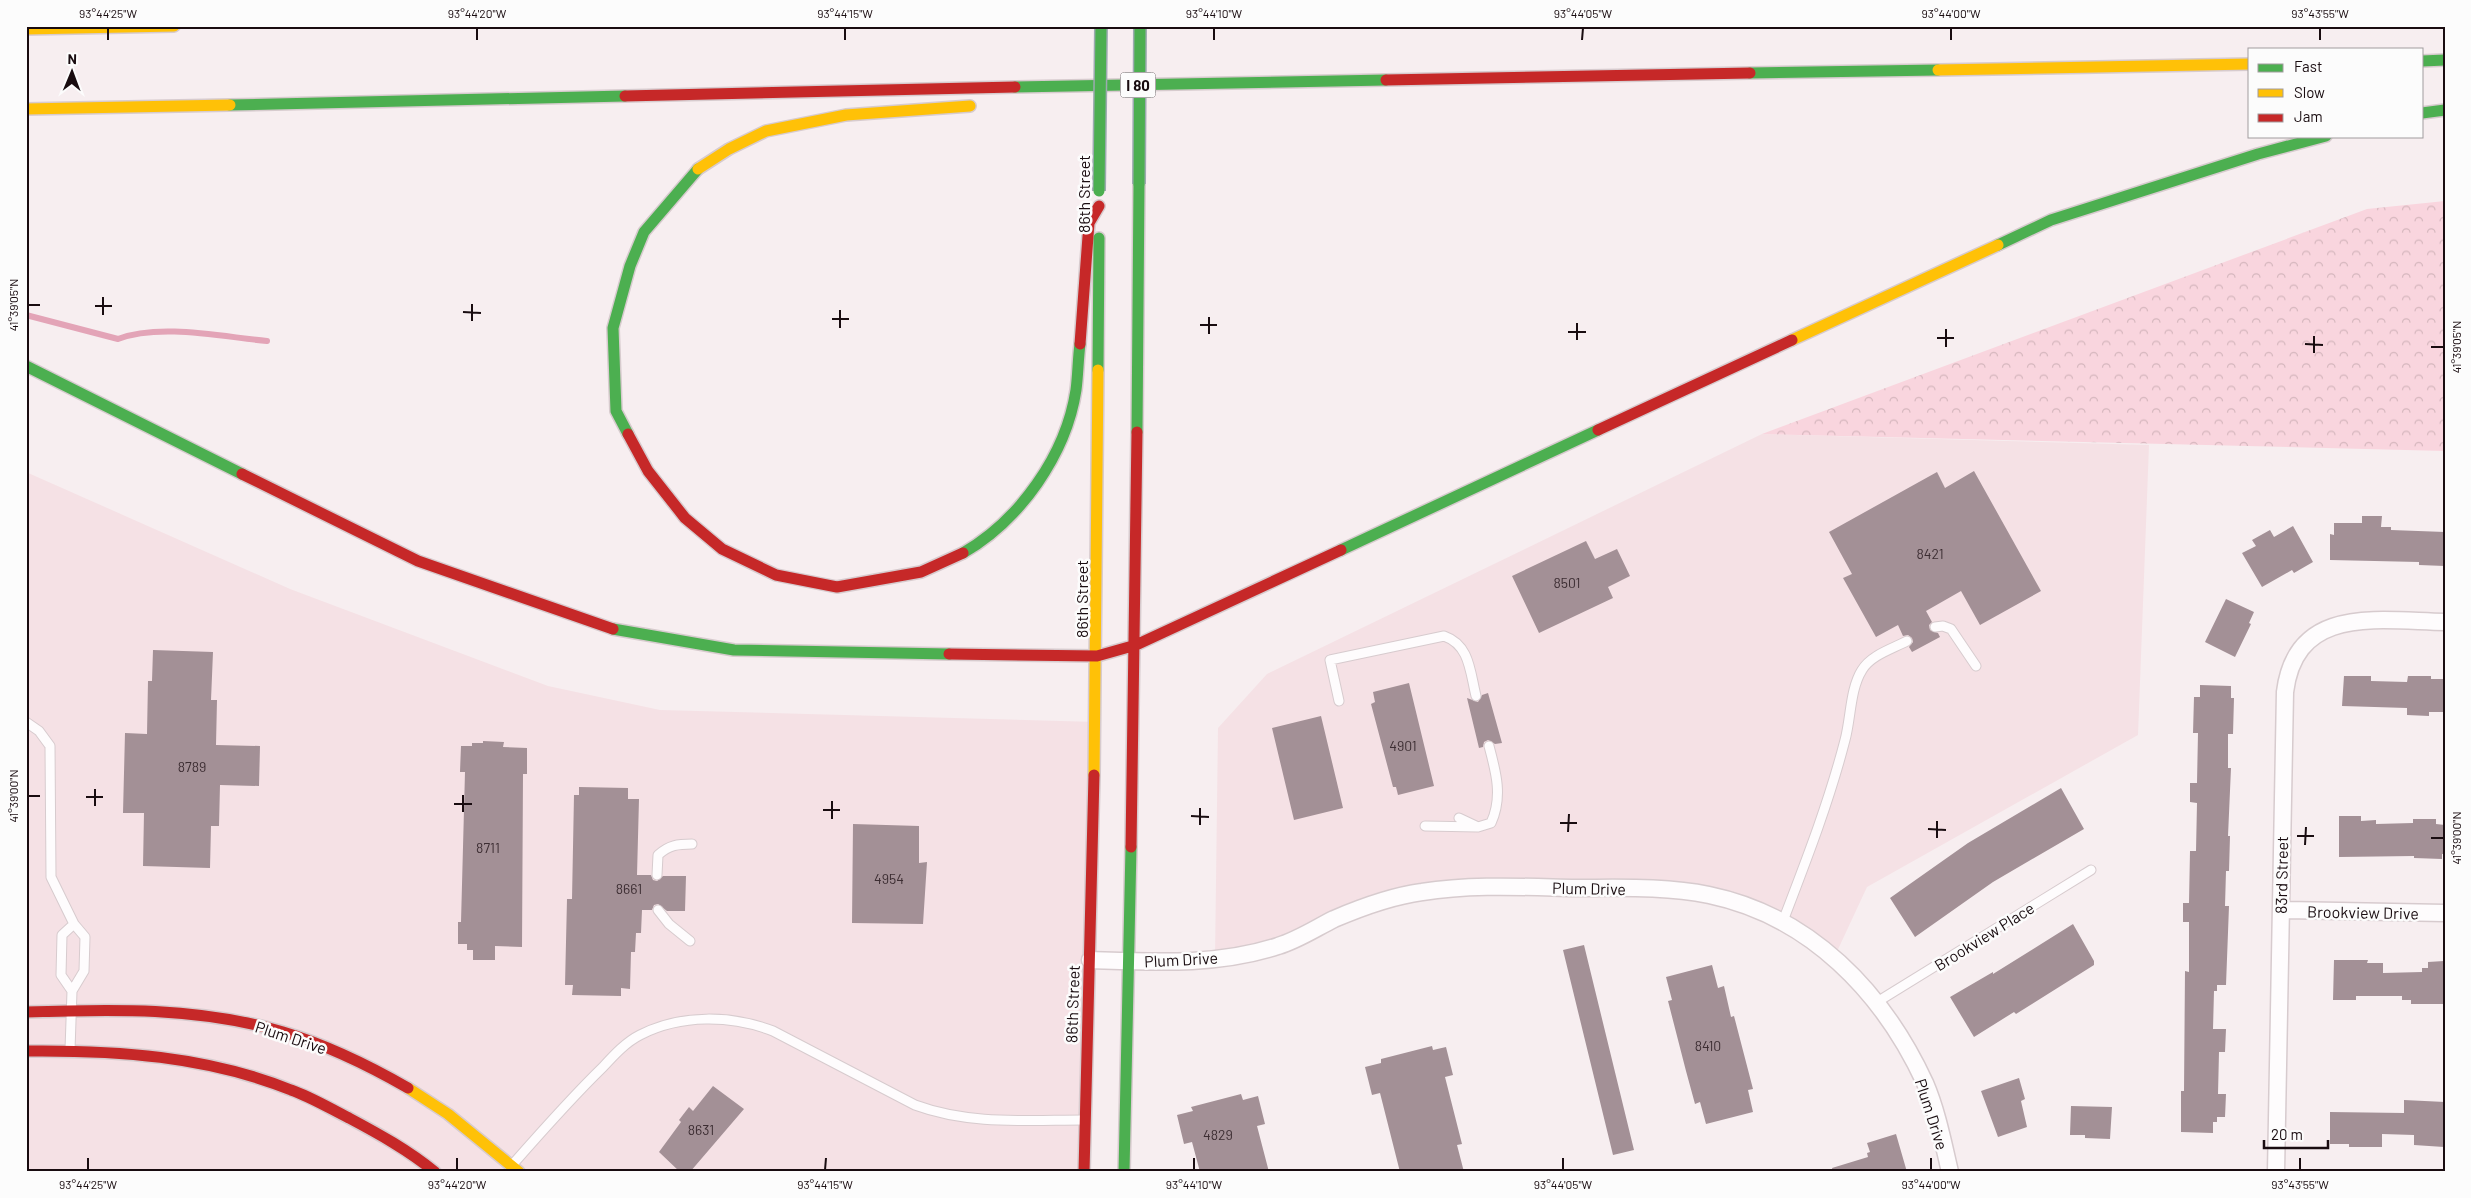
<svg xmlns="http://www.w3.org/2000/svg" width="2471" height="1198" font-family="Barlow,sans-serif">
	<defs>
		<pattern id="park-crowns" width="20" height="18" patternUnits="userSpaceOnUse" patternTransform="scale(1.25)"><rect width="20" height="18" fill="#f9d5de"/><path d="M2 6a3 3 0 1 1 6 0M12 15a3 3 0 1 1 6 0" fill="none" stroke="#d5b6bd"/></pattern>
	</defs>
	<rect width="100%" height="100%" fill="#f7eef0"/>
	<path fill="#f5e1e5" d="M 1762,434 L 2149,445 L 2138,735 L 1867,887 L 1834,958 L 1813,939 L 1710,895 L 1460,888 L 1335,919 L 1215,959 L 1218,728 L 1267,674 Z
		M 26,472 L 290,589 L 548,686 L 660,710 L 1096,722 L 1084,1172 L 26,1172 Z"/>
	<path fill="url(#park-crowns)" d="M 2445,201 L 2445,451 L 1762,434 L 2367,209 Z"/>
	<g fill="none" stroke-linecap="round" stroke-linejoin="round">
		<path stroke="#e3a4b7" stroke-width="6" d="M 26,315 L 118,339 C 160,323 223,337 267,341"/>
	</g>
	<path fill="#a39096" d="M 1974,471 L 2041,591 L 1980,625 L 1961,591 L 1926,611 L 1932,622 L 1929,625 L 1930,630 L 1938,633 L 1940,637 L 1912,652 L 1909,647 L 1913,642 L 1912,638 L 1908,635 L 1903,636 L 1898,625 L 1876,637 L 1843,578 L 1852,574 L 1829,532 L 1937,472 L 1945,488 Z
		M 2362,516 L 2382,516 L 2381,527 L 2391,527 L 2391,530 L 2445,532 L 2445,566 L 2419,565 L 2419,562 L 2330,560 L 2330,534 L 2334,535 L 2334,523 L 2362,523 Z
		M 2293,526 L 2313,562 L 2294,573 L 2292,570 L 2262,587 L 2242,553 L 2256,546 L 2252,540 L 2270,530 L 2274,537 Z
		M 1586,541 L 1595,559 L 1617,549 L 1630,576 L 1608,587 L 1613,598 L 1539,633 L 1512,576 Z
		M 2226,599 L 2254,612 L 2249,623 L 2251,624 L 2235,657 L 2205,642 Z
		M 153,650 L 213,652 L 211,700 L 217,700 L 216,745 L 260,746 L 259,786 L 220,785 L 219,826 L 211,826 L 210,868 L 143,866 L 144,813 L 123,813 L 125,733 L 147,734 L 148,681 L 152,681 Z
		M 2344,676 L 2371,676 L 2371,681 L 2407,682 L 2408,676 L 2431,676 L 2431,679 L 2445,679 L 2445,712 L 2429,712 L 2429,716 L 2407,715 L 2407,708 L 2342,706 Z
		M 1409,683 L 1434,786 L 1398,795 L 1396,787 L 1393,787 L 1371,704 L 1375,702 L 1373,692 Z
		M 2200,685 L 2231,686 L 2231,698 L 2234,698 L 2233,734 L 2228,734 L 2228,768 L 2231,768 L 2228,836 L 2230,836 L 2229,871 L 2226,871 L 2225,906 L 2229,906 L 2226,985 L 2217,985 L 2217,991 L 2214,991 L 2213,1029 L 2226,1029 L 2225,1052 L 2219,1052 L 2218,1094 L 2226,1094 L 2225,1117 L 2217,1117 L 2217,1122 L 2213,1122 L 2213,1133 L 2181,1132 L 2181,1091 L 2184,1091 L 2185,971 L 2189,972 L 2189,922 L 2183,922 L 2183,903 L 2189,903 L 2190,851 L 2196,851 L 2197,803 L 2190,802 L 2190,783 L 2197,783 L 2198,733 L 2193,733 L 2194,697 L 2200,697 Z
		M 1488,693 L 1502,743 L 1495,744 L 1488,740 L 1484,742 L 1483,747 L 1479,748 L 1467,698 L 1478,702 L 1482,695 Z
		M 1321,716 L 1343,808 L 1294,820 L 1272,728 Z
		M 483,741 L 504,742 L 503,747 L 527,748 L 527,774 L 523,774 L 522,947 L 495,946 L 495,960 L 473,960 L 473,950 L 467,950 L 467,944 L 458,944 L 458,922 L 461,922 L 465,772 L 460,772 L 461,746 L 472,746 L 472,743 L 483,743 Z
		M 579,787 L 628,788 L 628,799 L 639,799 L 637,875 L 651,875 L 653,880 L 657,881 L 663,876 L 686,876 L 685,911 L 667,911 L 658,904 L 654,905 L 652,910 L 642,910 L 641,933 L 636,933 L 635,952 L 631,952 L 630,989 L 621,988 L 621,996 L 572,995 L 573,985 L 565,985 L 567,899 L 572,899 L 574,795 L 579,795 Z
		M 2061,788 L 2084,829 L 1993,882 L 1915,937 L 1890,898 L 1968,843 Z
		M 2339,816 L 2361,816 L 2361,821 L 2376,820 L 2376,824 L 2413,823 L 2413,819 L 2436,819 L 2436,824 L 2445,825 L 2445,854 L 2442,854 L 2442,859 L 2414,858 L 2414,856 L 2339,857 Z
		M 853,824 L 919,826 L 919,863 L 927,862 L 923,924 L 852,923 Z
		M 2073,924 L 2094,961 L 2094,965 L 2016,1014 L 2014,1012 L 1974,1037 L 1950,997 L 1993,972 L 1993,974 Z
		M 1584,945 L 1634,1150 L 1613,1155 L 1563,950 Z
		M 2334,960 L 2368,960 L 2367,963 L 2383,963 L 2383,973 L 2422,972 L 2422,968 L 2428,968 L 2428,962 L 2444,961 L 2445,1004 L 2411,1004 L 2411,1000 L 2402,1000 L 2402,996 L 2356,996 L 2356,1000 L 2333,1000 Z
		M 1712,965 L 1718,988 L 1724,986 L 1731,1017 L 1734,1016 L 1753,1089 L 1748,1090 L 1753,1112 L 1706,1124 L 1700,1102 L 1695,1104 L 1686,1071 L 1668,1001 L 1672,1000 L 1666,977 Z
		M 1432,1046 L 1433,1050 L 1446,1047 L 1453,1075 L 1445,1077 L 1462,1144 L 1457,1145 L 1464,1172 L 1400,1172 L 1380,1093 L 1372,1095 L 1365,1067 L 1381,1063 L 1381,1059 Z
		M 2019,1078 L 2025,1099 L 2021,1101 L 2027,1127 L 1998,1137 L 1981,1091 Z
		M 713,1086 L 744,1109 L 690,1172 L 680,1172 L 659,1152 L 681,1122 L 679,1120 L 689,1107 L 693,1111 Z
		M 1241,1094 L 1243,1100 L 1258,1096 L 1265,1124 L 1257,1126 L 1269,1172 L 1200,1172 L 1192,1142 L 1184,1144 L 1177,1115 L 1193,1111 L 1191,1107 Z
		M 2404,1100 L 2445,1102 L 2444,1147 L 2414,1145 L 2414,1135 L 2382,1134 L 2382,1147 L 2349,1147 L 2349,1144 L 2330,1144 L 2330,1112 L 2404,1113 Z
		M 2071,1106 L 2112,1107 L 2110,1139 L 2085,1138 L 2085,1135 L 2070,1135 Z
		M 1896,1134 L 1907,1172 L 1833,1172 L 1832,1168 L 1868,1157 L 1867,1153 L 1870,1152 L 1867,1143 Z"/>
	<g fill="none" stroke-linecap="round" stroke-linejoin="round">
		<g stroke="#d7cbce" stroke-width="11">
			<path id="lane" d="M 1935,627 L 1943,626 L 1951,629 L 1976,666
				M 1339,701 L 1330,660 L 1444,636 C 1470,645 1470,672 1476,696
				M 26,722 L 39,731 L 50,746 L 51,877 L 74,924 L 85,937 L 84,971 L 72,991 L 70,1050
				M 1459,818 L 1476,826
				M 1425,826 L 1478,827 L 1491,823 C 1503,797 1496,772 1489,746
				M 657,875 L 658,855 C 669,845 678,844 692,844
				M 658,910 L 669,924 L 690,941
				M 1783,921 C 1806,861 1829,802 1845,740 C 1851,718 1850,689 1862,670 C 1871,655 1892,649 1907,641
				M 72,991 L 61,975 L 62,935 L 74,924
				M 1877,1002 L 2091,870
				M 513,1164 C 542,1131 571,1098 603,1067 C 614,1055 626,1042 640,1035 C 681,1014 731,1015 773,1031 L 915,1105 C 969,1125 1027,1120 1083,1120"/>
		</g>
		<g stroke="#d7cbce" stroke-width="19">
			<path id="street" d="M 2281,910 L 2445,913
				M 1090,960 C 1153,962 1217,966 1278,946 C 1298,940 1316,928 1334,919 C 1362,907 1392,896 1422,892 C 1472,884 1525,887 1576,888 C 1619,888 1666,886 1709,895 C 1810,916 1883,992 1925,1083 C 1937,1111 1943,1142 1950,1172
				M 2276,1172 L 2285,692 C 2296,604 2379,621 2445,622"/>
		</g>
		<g stroke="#d7cbce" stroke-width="14">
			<path id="fast" d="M 2422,61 L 2445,60
				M 1750,73 L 1938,70
				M 1015,87 L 1386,80
				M 230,105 L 625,96
				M 2422,113 L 2445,110
				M 1998,245 L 2051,220 L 2258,154 L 2326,136
				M 26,366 L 242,474
				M 1098,370 L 1099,238
				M 1137,432 L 1139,184
				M 628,434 L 616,411 L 613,328 L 630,266 L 644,232 L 698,169
				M 1341,550 L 1598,430
				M 963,553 C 1020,520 1066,455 1076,390 C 1078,375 1078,359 1080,344
				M 613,629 L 734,650 L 949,654
				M 1124,1172 L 1131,847"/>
		</g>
		<g stroke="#d7cbce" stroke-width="14">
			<path id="slow" d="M 26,29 L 174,26
				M 1938,70 L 2250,64
				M 26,109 L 230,105
				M 698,169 L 729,149 L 766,131 L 846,115 L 970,106
				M 1792,340 L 1998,245
				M 1094,775 L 1098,370
				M 408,1088 L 448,1114 L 519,1172"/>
		</g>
		<g stroke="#d7cbce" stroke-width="14">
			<path id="jam" d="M 1386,80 L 1750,73
				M 625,96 L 1015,87
				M 1080,344 L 1089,223 L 1099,206
				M 1598,430 L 1792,340
				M 628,434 L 648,471 L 685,518 L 722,549 L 776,575 L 837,587 L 921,572 L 963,553
				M 242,474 L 418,561 L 613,629
				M 949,654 L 1097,656 L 1136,645 L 1341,550
				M 1131,847 L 1137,432
				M 26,1012 C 112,1009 199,1007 283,1032 C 327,1045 368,1065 408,1088
				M 26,1051 C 115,1050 207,1056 291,1090 C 311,1097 329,1108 349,1118 C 379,1134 408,1150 435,1172
				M 1084,1172 L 1094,775"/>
		</g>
		<use href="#lane" stroke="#fefcfd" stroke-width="9"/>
		<use href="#street" stroke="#fefcfd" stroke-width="16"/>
		<use href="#fast" stroke="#4caf50" stroke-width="11"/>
		<use href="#slow" stroke="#ffc107" stroke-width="11"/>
		<use href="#jam" stroke="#c62828" stroke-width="11"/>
		<g stroke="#9caab0" stroke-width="14" stroke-linecap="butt">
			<path id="fast-bridge" d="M 1139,184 L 1140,26
				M 1099,191 L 1101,26"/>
		</g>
		<use href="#fast-bridge" stroke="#4caf50" stroke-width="11"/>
	</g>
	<path fill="none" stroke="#190c10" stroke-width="2" d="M 108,40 L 108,28M 477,40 L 477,28M 845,40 L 845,28M 1214,40 L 1214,28M 1582,40 L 1583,28M 1951,40 L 1951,28M 2320,40 L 2320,28M 28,305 L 40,305M 95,306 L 112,306M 463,312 L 481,313M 103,315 L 103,297M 832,319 L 849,319M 472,321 L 472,304M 1200,325 L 1217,325M 840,328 L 840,310M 1568,332 L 1586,332M 1209,334 L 1209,317M 1937,338 L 1954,338M 1577,340 L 1577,323M 2305,344 L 2323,345M 1946,347 L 1946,329M 2431,347 L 2444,347M 2314,353 L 2314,336M 28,796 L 40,796M 86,797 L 103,797M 454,804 L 472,804M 95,806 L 95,789M 823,810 L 840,810M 463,812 L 463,795M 1191,816 L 1209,817M 832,819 L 832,801M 1560,823 L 1577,823M 1200,825 L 1200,808M 1928,829 L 1946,830M 1568,832 L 1569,814M 2297,836 L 2314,836M 1937,838 L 1937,821M 2431,838 L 2444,838M 2305,845 L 2306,827M 88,1170 L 88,1158M 457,1170 L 457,1158M 825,1170 L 826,1158M 1194,1170 L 1194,1158M 1563,1170 L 1563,1158M 1931,1170 L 1931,1158M 2300,1170 L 2300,1158"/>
	<g text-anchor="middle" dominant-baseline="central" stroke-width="5" stroke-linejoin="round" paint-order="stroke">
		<g font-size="14" fill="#3c2d32">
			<text x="1930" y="553">8421</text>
			<text x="1567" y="582">8501</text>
			<text x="1403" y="745">4901</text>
			<text x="192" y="766">8789</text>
			<text x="488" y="847">8711</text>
			<text x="889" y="878">4954</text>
			<text x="629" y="888">8661</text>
			<text x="1708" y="1045">8410</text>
			<text x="701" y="1129">8631</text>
			<text x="1218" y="1134">4829</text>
		</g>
		<rect fill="#fcfcfc" stroke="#5d5457" stroke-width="1" x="1120.5" y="72.5" width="35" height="25" rx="4"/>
		<g font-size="15" font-weight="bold" fill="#190c10">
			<text x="1138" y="85">I 80</text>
		</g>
		<g font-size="16" fill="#190c10" stroke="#fcfcfc">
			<text transform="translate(1083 194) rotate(-90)">86th Street</text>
			<text transform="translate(1081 599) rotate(-90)">86th Street</text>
			<text transform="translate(2281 875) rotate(-89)">83rd Street</text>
			<text transform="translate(1589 888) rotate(1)">Plum Drive</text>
			<text transform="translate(2363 912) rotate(1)">Brookview Drive</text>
			<text transform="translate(1984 936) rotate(-32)">Brookview Place</text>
			<text transform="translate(1181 959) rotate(-3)">Plum Drive</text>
			<text transform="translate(1072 1004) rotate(-88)">86th Street</text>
			<text transform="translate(291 1037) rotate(18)">Plum Drive</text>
			<text transform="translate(1932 1114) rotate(72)">Plum Drive</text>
		</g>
	</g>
	<rect width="2471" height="1198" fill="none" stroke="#fcfcfc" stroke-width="55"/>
	<rect x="2248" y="48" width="175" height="90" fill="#fcfcfc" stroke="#a19c9e"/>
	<rect x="2258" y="64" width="25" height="8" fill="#4caf50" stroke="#a19c9e"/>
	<text x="2294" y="72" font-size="15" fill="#190c10">Fast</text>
	<rect x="2258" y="89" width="25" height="8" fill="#ffc107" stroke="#a19c9e"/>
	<text x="2294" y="98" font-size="15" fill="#190c10">Slow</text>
	<rect x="2258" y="114" width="25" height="8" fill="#c62828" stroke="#a19c9e"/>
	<text x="2294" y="122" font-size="15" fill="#190c10">Jam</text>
	<g transform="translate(72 72) rotate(1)" stroke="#fcfcfc" stroke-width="4" paint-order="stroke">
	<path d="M0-4L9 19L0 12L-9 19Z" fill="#190c10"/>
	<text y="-8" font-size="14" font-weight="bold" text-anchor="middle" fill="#190c10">N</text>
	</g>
	<path d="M2264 1140v8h64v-8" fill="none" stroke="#190c10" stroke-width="2.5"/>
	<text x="2271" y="1140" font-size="15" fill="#190c10" stroke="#fcfcfc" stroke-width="4" paint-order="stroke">20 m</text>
	<rect x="28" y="28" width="2416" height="1142" fill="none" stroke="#190c10" stroke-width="2"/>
	<g font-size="12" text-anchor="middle" fill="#190c10">
		<text x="108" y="18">93°44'25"W</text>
		<text x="477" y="18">93°44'20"W</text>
		<text x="845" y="18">93°44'15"W</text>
		<text x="1214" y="18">93°44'10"W</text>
		<text x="1583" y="18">93°44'05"W</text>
		<text x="1951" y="18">93°44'00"W</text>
		<text x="2320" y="18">93°43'55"W</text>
		<text transform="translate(14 305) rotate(-90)" y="4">41°39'05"N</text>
		<text transform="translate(2457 347) rotate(-90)" y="4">41°39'05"N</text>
		<text transform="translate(14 796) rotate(-90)" y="4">41°39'00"N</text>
		<text transform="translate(2457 838) rotate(-90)" y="4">41°39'00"N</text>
		<text x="88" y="1189">93°44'25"W</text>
		<text x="457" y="1189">93°44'20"W</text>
		<text x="825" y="1189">93°44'15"W</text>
		<text x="1194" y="1189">93°44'10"W</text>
		<text x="1563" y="1189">93°44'05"W</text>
		<text x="1931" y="1189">93°44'00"W</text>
		<text x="2300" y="1189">93°43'55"W</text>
	</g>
</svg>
